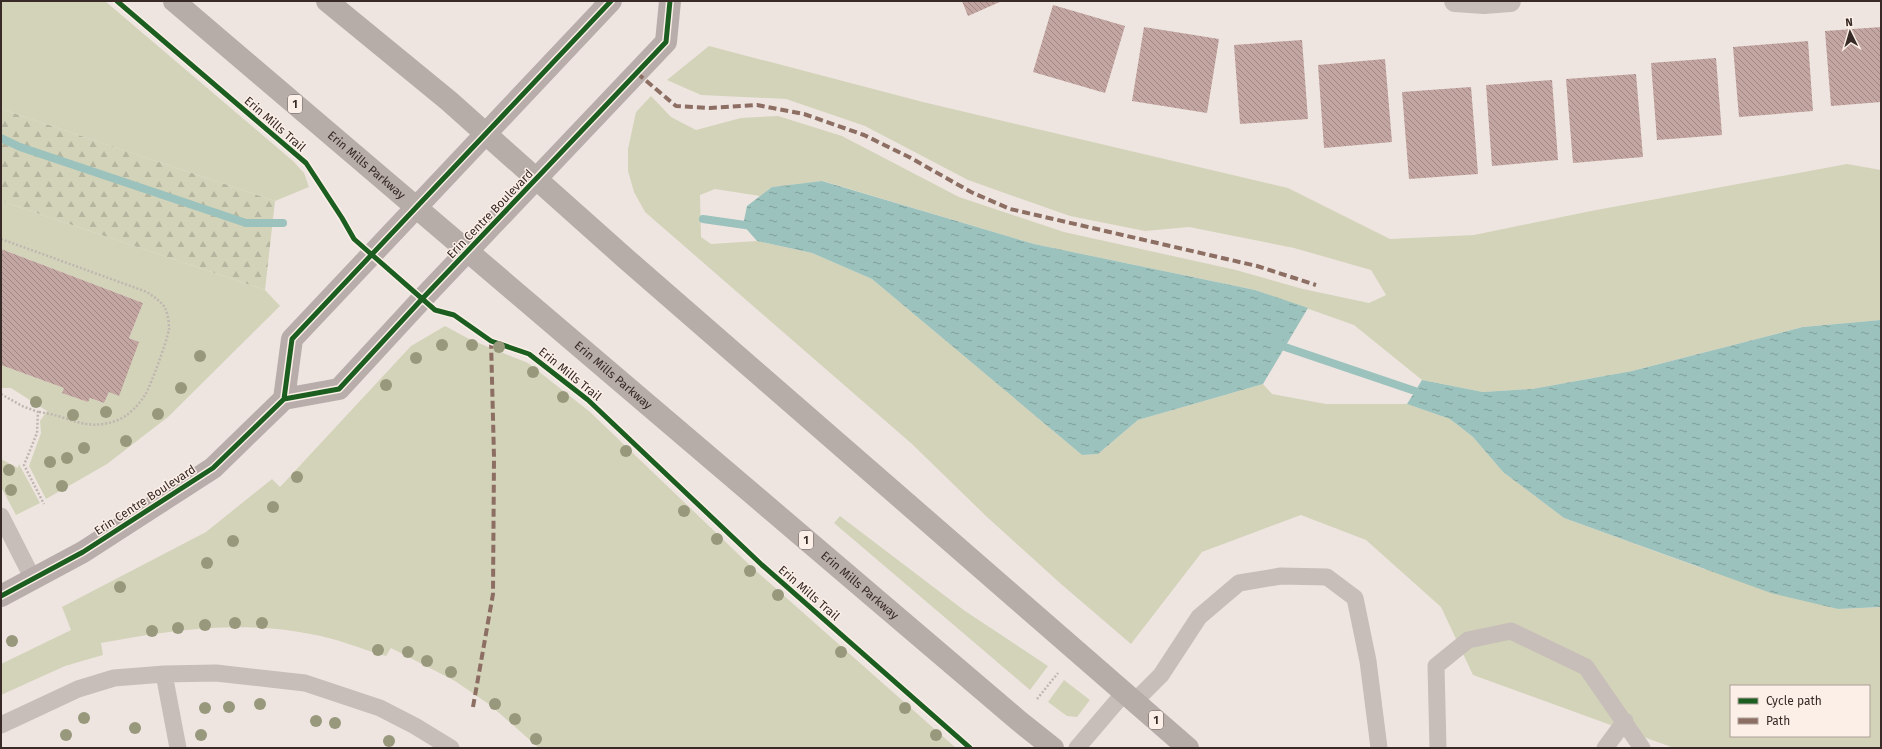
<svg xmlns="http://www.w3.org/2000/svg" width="1882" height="749" font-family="'Fira Sans',sans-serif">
	<defs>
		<pattern id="forest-firs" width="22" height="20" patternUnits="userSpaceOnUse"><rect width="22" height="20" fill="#d3d3b9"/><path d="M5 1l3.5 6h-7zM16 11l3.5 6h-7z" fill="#b6b59f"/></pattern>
		<pattern id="water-ripples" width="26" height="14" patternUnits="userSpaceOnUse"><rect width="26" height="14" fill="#9bc2bc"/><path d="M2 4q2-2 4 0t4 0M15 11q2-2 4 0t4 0" fill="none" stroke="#7f9e99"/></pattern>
		<pattern id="building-back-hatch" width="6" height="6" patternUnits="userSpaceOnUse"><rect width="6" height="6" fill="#c3a5a1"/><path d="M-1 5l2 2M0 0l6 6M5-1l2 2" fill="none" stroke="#9f8783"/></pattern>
	</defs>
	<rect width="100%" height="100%" fill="#eee5e1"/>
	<path fill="#d3d3b9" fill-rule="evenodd" d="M 1,1 L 105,1 L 293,161 L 304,173 L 309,187 L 275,201 L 1,109 Z
		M 709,46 L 923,102 L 1288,188 L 1390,239 L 1474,235 L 1591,211 L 1847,164 L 1881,170 L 1881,320 L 1803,327 L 1632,371 L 1532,389 L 1483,392 L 1422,380 L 1354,325 L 1255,290 L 1034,244 L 823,181 L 772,187 L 760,196 L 715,189 L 700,195 L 701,237 L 711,244 L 757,241 L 812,253 L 872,279 L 1082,455 L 1098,454 L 1138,420 L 1263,384 L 1272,394 L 1326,404 L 1407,404 L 1450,419 L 1473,437 L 1503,472 L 1564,518 L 1701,568 L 1838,609 L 1881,607 L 1881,748 L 1674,748 L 1473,675 L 1441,607 L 1366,540 L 1301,515 L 1202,552 L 1131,644 L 1061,584 L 987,517 L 912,444 L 645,212 L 634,192 L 628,171 L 628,149 L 636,112 L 651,96 L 671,117 L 696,130 L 741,118 L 778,116 L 842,136 L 959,197 L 1064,232 L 1236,270 L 1303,289 L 1369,303 L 1386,295 L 1371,270 L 1294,248 L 1189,227 L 1145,231 L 1070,216 L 968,180 L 865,126 L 786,99 L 701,95 L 667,80 ZM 1731,686 L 1869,686 L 1869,736 L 1731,736 Z
		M 1,201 L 265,290 L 280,306 L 168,417 L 107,464 L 46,499 L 29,466 L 41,433 L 40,421 L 47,411 L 11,388 L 1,388 L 1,365 L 64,388 L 63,393 L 88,402 L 90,398 L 104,403 L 109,392 L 139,342 L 129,338 L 143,303 L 1,249 Z
		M 445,326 L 471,340 L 528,363 L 590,412 L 756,571 L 956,748 L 539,748 L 490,705 L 455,681 L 391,648 L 386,656 C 361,649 336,638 310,634 C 241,620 170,630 101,643 L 103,655 L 65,666 L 1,695 L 1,664 L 71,630 L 62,607 L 206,532 L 272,479 L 280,487 L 411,346 Z
		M 1,459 L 18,468 L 19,464 L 40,503 L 16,515 L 1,487 Z
		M 840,516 L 965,611 L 1048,666 L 1030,690 L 834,523 Z
		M 1064,680 L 1090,700 L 1077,717 L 1067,716 L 1048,702 Z"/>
	<path fill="url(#forest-firs)" d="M 1,109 L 275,201 L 265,290 L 1,201 Z"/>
	<path fill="url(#water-ripples)" d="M 822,181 L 1034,244 L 1255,290 L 1308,308 L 1263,384 L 1138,420 L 1098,454 L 1082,455 L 872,279 L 812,253 L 757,241 L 743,225 L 747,206 L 772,187 Z
		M 1881,320 L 1881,607 L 1838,609 L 1771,593 L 1564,518 L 1503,472 L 1473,437 L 1450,419 L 1407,404 L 1422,380 L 1483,392 L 1532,389 L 1632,371 L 1803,327 Z"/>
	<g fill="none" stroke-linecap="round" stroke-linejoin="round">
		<path stroke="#9bc2bc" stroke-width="8" d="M 1,138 L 20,147 L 246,223 L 283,223
			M 703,219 L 752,226
			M 1277,341 L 1285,347 L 1415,391 L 1424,396"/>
	</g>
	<path fill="url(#building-back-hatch)" d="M 962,1 L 1002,1 L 968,16 Z
		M 1053,5 L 1125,26 L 1105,93 L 1033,72 Z
		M 1144,27 L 1219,39 L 1207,113 L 1132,101 Z
		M 1881,27 L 1881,102 L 1831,106 L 1825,31 Z
		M 1302,40 L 1308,119 L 1240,124 L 1234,45 Z
		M 1808,41 L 1813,111 L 1739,117 L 1733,47 Z
		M 1716,58 L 1722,135 L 1657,140 L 1651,63 Z
		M 1385,59 L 1392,142 L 1324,148 L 1318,65 Z
		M 1636,74 L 1643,157 L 1573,163 L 1566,79 Z
		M 1552,80 L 1558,160 L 1492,166 L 1486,85 Z
		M 1471,87 L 1478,174 L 1409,179 L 1402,92 Z
		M 1,249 L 143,303 L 129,338 L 139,342 L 119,396 L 109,392 L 104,403 L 90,398 L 88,402 L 62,393 L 64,388 L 1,365 Z"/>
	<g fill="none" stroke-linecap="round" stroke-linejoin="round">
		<path stroke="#c0b6b1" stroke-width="2.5" stroke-dasharray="2 2" stroke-linecap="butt" d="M 1,239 L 147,292 C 154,297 161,301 165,308 C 168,314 169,323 169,329 C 167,341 151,385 145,395 C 139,405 128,416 118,420 C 85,433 69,415 38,412
			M 1,394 L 22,406 L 38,412 L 37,433 L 24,465 L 44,504
			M 1037,699 L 1058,673"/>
		<path stroke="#c7bdb9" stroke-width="17" d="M 1,516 L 33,579
			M 164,674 L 178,748
			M 1134,702 L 1161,675 L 1199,617 L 1239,583 L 1281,576 L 1327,577 L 1355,598 L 1368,661 L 1379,748
			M 1,725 L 78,689 L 114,678 L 164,674 L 216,673 L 305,683 L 380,708 L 415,726 L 451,748
			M 1077,748 L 1124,693
			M 1438,748 L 1436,666 L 1468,640 L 1511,631 L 1586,667 L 1642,748
			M 1605,748 L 1625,721"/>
		<path stroke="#c7bdb9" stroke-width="22" d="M 1455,1 L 1484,3 L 1510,1"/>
		<path stroke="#b8adaa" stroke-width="22" d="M 284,399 L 292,339 L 611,1
			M 1,596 L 83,552 L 213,468 L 284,399 L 339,389 L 422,299 L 666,42 L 670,1"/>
		<g stroke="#b6aca8" stroke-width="22">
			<path id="s1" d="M 174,1 L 1019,721 L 1053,748"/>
			<path d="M 327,1 L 449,101 L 625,258 L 1188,748"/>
		</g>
		<path stroke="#8d6e63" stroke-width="4" stroke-dasharray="8 4" stroke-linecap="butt" d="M 637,73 L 676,106 L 710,108 L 757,105 L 804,114 L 864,135 L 909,157 L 971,192 L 1010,209 L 1257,266 L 1316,285
			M 473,707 L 493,594 L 494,457 L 491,341"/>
		<g stroke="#fbefe7" stroke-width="8">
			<path id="cycleway" d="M 117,1 L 306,163 L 342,218 L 354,239 L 371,254 L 435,310 L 454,315 L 491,341 L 529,354 L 588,400 L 762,565 L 970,748
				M 284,399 L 292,339 L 611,1
				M 1,596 L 83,552 L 213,468 L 284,399 L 339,389 L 422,299 L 666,42 L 670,1"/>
		</g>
		<use href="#cycleway" stroke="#1b5e20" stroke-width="5"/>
	</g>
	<g fill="#97987c">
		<circle cx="442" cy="345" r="6"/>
		<circle cx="472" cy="345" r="6"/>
		<circle cx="499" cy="347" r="6"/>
		<circle cx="200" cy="356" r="6"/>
		<circle cx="416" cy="358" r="6"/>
		<circle cx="533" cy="372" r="6"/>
		<circle cx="386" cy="385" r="6"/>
		<circle cx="181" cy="388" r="6"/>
		<circle cx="563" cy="397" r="6"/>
		<circle cx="36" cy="402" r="6"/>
		<circle cx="106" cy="412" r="6"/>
		<circle cx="158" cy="414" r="6"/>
		<circle cx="73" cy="415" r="6"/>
		<circle cx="126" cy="441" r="6"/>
		<circle cx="84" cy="448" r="6"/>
		<circle cx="626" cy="451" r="6"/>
		<circle cx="67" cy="458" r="6"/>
		<circle cx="50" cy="462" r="6"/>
		<circle cx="9" cy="470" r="6"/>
		<circle cx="297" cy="477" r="6"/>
		<circle cx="62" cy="486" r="6"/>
		<circle cx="11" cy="490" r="6"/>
		<circle cx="273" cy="507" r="6"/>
		<circle cx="684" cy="511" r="6"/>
		<circle cx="717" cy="539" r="6"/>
		<circle cx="233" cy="541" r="6"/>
		<circle cx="207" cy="563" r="6"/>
		<circle cx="750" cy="571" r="6"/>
		<circle cx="120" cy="587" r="6"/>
		<circle cx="778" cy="595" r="6"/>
		<circle cx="235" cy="623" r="6"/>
		<circle cx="262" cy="623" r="6"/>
		<circle cx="205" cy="625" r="6"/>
		<circle cx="178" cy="628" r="6"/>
		<circle cx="152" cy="631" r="6"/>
		<circle cx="12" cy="641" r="6"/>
		<circle cx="378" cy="650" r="6"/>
		<circle cx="408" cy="652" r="6"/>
		<circle cx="841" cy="652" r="6"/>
		<circle cx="427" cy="661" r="6"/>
		<circle cx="451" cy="672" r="6"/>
		<circle cx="260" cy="704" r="6"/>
		<circle cx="495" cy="704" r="6"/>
		<circle cx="229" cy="707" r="6"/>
		<circle cx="205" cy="708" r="6"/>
		<circle cx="905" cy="708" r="6"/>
		<circle cx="84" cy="718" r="6"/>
		<circle cx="515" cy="719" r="6"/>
		<circle cx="316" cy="721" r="6"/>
		<circle cx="335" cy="723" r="6"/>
		<circle cx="135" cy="728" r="6"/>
		<circle cx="66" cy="735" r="6"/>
		<circle cx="201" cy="735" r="6"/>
		<circle cx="936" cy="735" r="6"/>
		<circle cx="536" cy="739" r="6"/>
		<circle cx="389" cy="741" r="6"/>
	</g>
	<g text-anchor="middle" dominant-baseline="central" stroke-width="3" stroke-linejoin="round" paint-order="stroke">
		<g fill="#fbefe7" stroke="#726561" stroke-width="1">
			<rect x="288" y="95" width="14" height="18" rx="3"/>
			<rect x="799" y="531" width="14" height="18" rx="3"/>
			<rect x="1149" y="711" width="14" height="18" rx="3"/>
		</g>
		<g font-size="11" font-weight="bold" fill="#382a27">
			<text x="295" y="104">1</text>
			<text x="806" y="540">1</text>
			<text x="1156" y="720">1</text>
		</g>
		<g font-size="12" fill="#382a27" stroke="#fbefe7">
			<text transform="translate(275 124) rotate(41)">Erin Mills Trail</text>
			<text stroke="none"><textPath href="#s1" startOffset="253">Erin Mills Parkway</textPath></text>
			<text transform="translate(490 214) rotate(-46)">Erin Centre Boulevard</text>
			<text transform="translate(570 374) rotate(39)">Erin Mills Trail</text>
			<text stroke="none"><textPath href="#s1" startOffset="577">Erin Mills Parkway</textPath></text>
			<text transform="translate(145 500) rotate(-33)">Erin Centre Boulevard</text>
			<text stroke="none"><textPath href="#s1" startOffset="901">Erin Mills Parkway</textPath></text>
			<text transform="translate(809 593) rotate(41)">Erin Mills Trail</text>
		</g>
	</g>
	<rect width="1882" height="749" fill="none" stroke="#382a27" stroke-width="4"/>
	<rect x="1730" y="685" width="140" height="52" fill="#fbefe7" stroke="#ada09a"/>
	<rect x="1738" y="698" width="20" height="6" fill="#1b5e20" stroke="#ada09a"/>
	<text x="1766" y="705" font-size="12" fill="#382a27">Cycle path</text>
	<rect x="1738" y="718" width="20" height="6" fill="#8d6e63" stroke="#ada09a"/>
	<text x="1766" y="725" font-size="12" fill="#382a27">Path</text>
	<g transform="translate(1850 32) rotate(355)" stroke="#fbefe7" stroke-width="3" paint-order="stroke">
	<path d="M0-3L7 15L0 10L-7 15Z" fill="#382a27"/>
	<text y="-6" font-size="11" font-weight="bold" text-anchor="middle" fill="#382a27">N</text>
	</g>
</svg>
